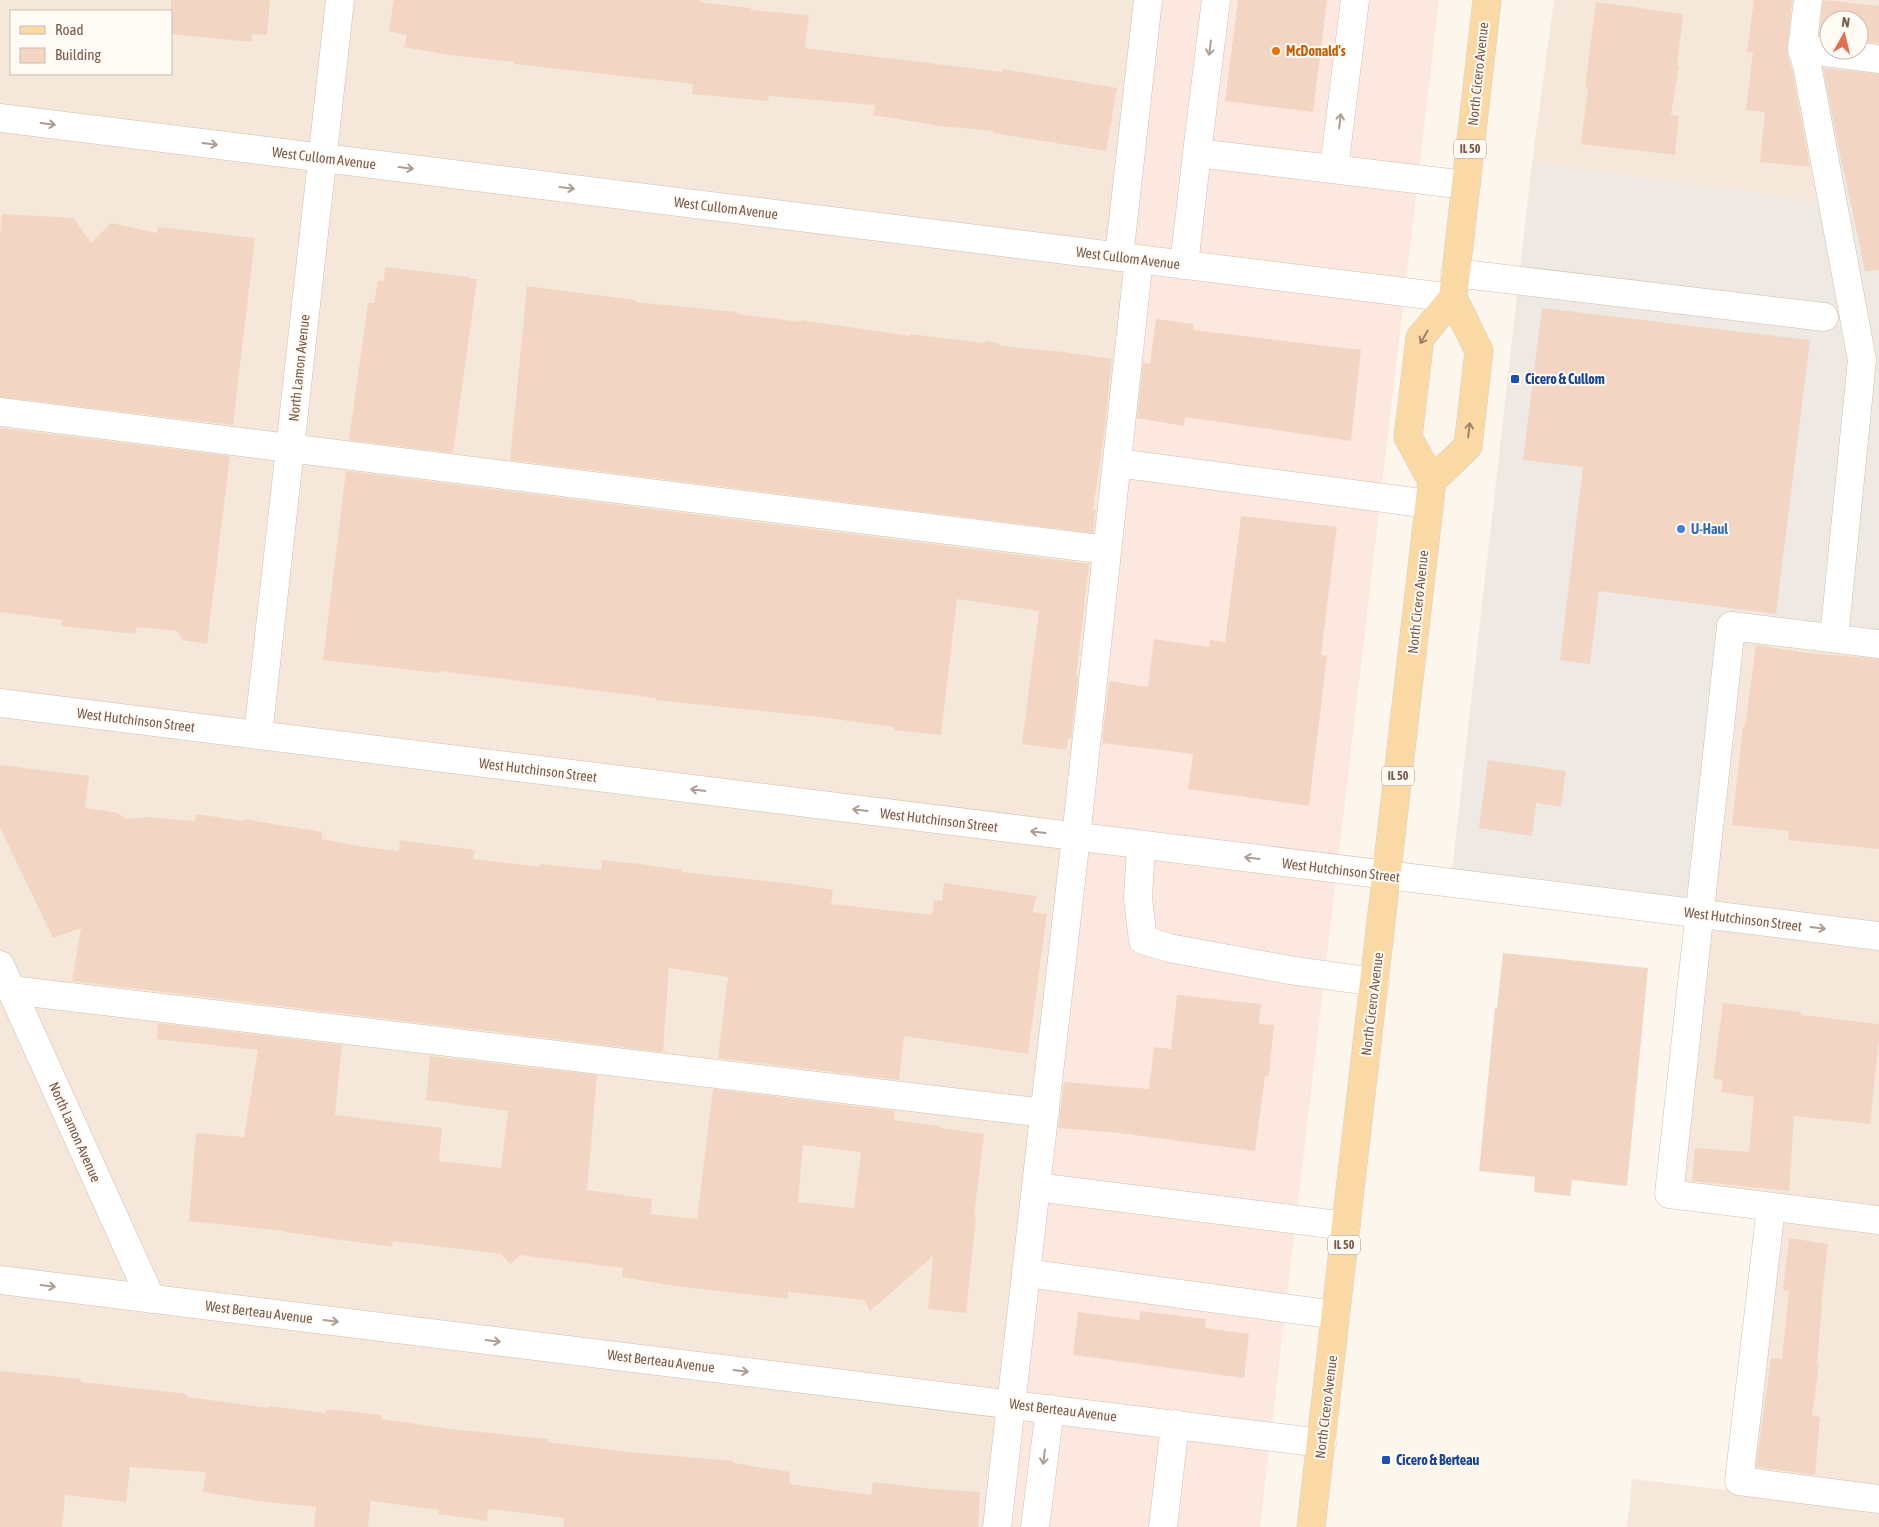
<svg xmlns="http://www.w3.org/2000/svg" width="1879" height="1527" font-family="'Asap Condensed',sans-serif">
	<rect width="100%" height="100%" fill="#fdf6ec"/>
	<path fill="#f5e8da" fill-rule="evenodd" d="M 0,0 L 1156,0 L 989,1527 L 0,1527 ZM 11,11 L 171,11 L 171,74 L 11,74 Z
		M 1554,0 L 1879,0 L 1879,52 L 1859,50 L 1859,20 L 1829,20 L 1834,204 L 1532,163 Z
		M 1736,630 L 1879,648 L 1879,1527 L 1627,1527 L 1632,1479 L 1744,1492 L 1772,1200 L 1676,1189 Z"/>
	<path fill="#fde8e0" d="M 1156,0 L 1439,0 L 1260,1527 L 989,1527 Z"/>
	<path fill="#efe9e4" d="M 1806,58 L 1879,67 L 1879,648 L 1736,631 L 1706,909 L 1451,879 L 1532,163 L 1834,204 Z"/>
	<path fill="#f3d5c3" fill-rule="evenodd" d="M 171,0 L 270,0 L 267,35 L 252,34 L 252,42 L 171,34 Z
		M 394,0 L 699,0 L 699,2 L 751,8 L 751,10 L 809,15 L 805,48 L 1002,72 L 1002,69 L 1117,88 L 1106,151 L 993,133 L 993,131 L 941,126 L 873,115 L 875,105 L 769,96 L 768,101 L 692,94 L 693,84 L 514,64 L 514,62 L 450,55 L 404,47 L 407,35 L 389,31 Z
		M 1238,0 L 1327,0 L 1313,112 L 1225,101 Z
		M 1754,0 L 1792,0 L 1787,53 L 1792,69 L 1810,167 L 1760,162 L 1765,112 L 1746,110 L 1753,53 L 1747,52 Z
		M 1823,0 L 1879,6 L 1879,43 L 1859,41 L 1859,20 L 1829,20 L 1829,37 L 1819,36 Z
		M 1596,2 L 1683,14 L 1677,66 L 1679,66 L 1671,115 L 1679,116 L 1675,155 L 1581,144 L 1588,88 L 1585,87 Z
		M 1823,68 L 1879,74 L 1879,270 L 1865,271 L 1844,171 L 1843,170 Z
		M 2,214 L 74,218 L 91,243 L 111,223 L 157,233 L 158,227 L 255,238 L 233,425 L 0,397 L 0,237 Z
		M 385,267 L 470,277 L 470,279 L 477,279 L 453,453 L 349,440 L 368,303 L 374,303 L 378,280 L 384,281 Z
		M 527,286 L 636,300 L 635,302 L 737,312 L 737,314 L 801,322 L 801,320 L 910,336 L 910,334 L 984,343 L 987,341 L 998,343 L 1001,346 L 1064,352 L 1112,359 L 1104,434 L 1093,510 L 1096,510 L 1093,533 L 510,460 Z
		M 1542,308 L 1810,340 L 1776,614 L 1599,591 L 1590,664 L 1560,660 L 1583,467 L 1523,460 Z
		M 1156,319 L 1194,324 L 1193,330 L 1361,350 L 1351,441 L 1185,417 L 1184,426 L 1137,418 L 1143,363 L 1150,364 Z
		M 0,428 L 230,456 L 207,644 L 182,640 L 177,631 L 137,627 L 135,634 L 61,626 L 62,620 L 0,612 Z
		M 346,471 L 1089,564 L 1076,676 L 1078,676 L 1071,739 L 1068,739 L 1066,750 L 1022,744 L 1039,611 L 957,599 L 941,735 L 894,730 L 894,727 L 819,717 L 656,700 L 656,698 L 440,671 L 440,673 L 323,660 Z
		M 1241,516 L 1337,527 L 1321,655 L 1327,656 L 1309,806 L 1188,789 L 1193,754 L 1102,743 L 1109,681 L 1148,687 L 1154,639 L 1209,647 L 1210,640 L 1225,642 Z
		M 1756,645 L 1807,653 L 1879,659 L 1879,849 L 1788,840 L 1789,831 L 1732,825 L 1743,727 L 1745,727 Z
		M 1488,760 L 1566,771 L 1561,807 L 1536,803 L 1532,836 L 1479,828 Z
		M 0,765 L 89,776 L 85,808 L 118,813 L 125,819 L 147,817 L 195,821 L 196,814 L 244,821 L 244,819 L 322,832 L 322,839 L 358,846 L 399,851 L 400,840 L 475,850 L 473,859 L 540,867 L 540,864 L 601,870 L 602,860 L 641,864 L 682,870 L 681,872 L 786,883 L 833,890 L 831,904 L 932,915 L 934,900 L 942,901 L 944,883 L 1036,896 L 1033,912 L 1047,914 L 1028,1054 L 904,1036 L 899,1080 L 718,1058 L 728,977 L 669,968 L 663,1052 L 72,981 L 81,928 L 53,938 L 0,828 Z
		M 1503,953 L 1648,968 L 1627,1186 L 1572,1180 L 1570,1196 L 1534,1192 L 1535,1177 L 1479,1171 L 1495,1008 L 1497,1008 Z
		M 1177,995 L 1261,1004 L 1259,1024 L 1274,1025 L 1269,1076 L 1265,1076 L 1255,1151 L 1119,1133 L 1058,1128 L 1064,1082 L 1149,1089 L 1154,1047 L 1171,1049 Z
		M 1723,1003 L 1801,1012 L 1801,1015 L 1879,1024 L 1879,1039 L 1870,1124 L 1794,1116 L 1789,1191 L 1692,1181 L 1695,1148 L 1749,1152 L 1754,1097 L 1721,1092 L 1723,1080 L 1713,1079 Z
		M 158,1023 L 342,1045 L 335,1115 L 442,1128 L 439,1161 L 501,1168 L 508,1111 L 426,1100 L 430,1056 L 597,1075 L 587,1190 L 652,1199 L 651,1214 L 697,1219 L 713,1089 L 895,1111 L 894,1120 L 940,1126 L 940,1128 L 984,1134 L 974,1215 L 976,1215 L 966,1313 L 928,1309 L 933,1256 L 870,1311 L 864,1300 L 788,1292 L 788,1299 L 668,1285 L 622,1277 L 623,1268 L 520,1255 L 510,1264 L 501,1254 L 393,1241 L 392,1247 L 285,1232 L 285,1231 L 189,1221 L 196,1133 L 244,1137 L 258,1050 L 157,1039 ZM 803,1145 L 861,1152 L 854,1208 L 798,1202 Z
		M 1789,1238 L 1828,1244 L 1821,1306 L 1822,1306 L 1817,1363 L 1819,1364 L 1812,1416 L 1820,1417 L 1815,1475 L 1756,1467 L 1771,1358 L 1782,1359 L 1789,1291 L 1783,1290 Z
		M 1140,1311 L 1206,1319 L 1205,1328 L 1249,1334 L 1244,1378 L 1073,1355 L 1078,1312 L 1139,1320 Z
		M 0,1371 L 81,1379 L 81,1382 L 187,1394 L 187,1397 L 269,1408 L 269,1406 L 326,1413 L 327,1409 L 381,1415 L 381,1419 L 451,1429 L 548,1439 L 547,1442 L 628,1452 L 733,1461 L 733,1463 L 790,1472 L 789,1484 L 871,1495 L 873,1482 L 933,1489 L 980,1492 L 978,1527 L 563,1527 L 564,1518 L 488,1509 L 487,1521 L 438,1514 L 439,1510 L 371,1501 L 368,1527 L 314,1527 L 316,1507 L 259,1501 L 203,1492 L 206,1472 L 130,1467 L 126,1502 L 65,1495 L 62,1527 L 0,1527 Z"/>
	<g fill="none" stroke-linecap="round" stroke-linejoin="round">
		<g stroke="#d1beb0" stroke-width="29">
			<path id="minor" d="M 1808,0 L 1802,49 L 1807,65 L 1862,360 L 1834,638
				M 1802,49 L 1879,59
				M 0,118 L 1453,298
				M 1197,153 L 1216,0
				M 1334,169 L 1355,0
				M 1119,257 L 1148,0
				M 1184,265 L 1197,153 L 1466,185
				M 1455,273 L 1824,317
				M 0,412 L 1107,550
				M 1117,463 L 1429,504
				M 1879,644 L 1731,626 L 1669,1194 L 1879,1220
				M 0,703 L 1879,936
				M 258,735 L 340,0
				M 1141,845 L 1138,899 L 1143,940 L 1169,948 L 1289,970 L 1375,982
				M 0,965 L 151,1299
				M 11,990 L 1045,1113
				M 1036,1187 L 1346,1226
				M 1771,1207 L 1739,1481 L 1879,1499
				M 1026,1273 L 1336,1315
				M 0,1280 L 1322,1443
				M 997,1527 L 1076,837 L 1139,259
				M 1035,1527 L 1050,1409
				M 1163,1527 L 1175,1424"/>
		</g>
		<g stroke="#dad1cd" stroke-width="29">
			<path id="major" d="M 1432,481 L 1468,446 L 1479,351 L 1453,298 L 1487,0
				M 1311,1527 L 1432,481 L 1408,437 L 1420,338 L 1453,298"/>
		</g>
		<use href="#minor" stroke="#fff" stroke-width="28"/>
		<use href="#major" stroke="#fbd9a5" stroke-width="28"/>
	</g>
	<defs><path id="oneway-shaft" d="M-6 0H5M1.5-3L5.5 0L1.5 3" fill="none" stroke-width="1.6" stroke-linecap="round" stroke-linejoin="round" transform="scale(1.25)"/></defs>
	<g stroke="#af9d94">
		<use href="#oneway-shaft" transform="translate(1210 48) rotate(97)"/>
		<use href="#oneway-shaft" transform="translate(1340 121) rotate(-83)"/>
		<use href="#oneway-shaft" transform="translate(48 124) rotate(7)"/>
		<use href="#oneway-shaft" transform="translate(210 144) rotate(7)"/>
		<use href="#oneway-shaft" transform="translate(406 168) rotate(7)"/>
		<use href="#oneway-shaft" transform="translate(567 188) rotate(7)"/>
		<use href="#oneway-shaft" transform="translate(698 790) rotate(-173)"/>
		<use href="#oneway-shaft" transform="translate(860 810) rotate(-173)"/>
		<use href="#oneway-shaft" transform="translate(1038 832) rotate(-173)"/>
		<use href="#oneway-shaft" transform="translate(1252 858) rotate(-173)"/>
		<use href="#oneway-shaft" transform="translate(1818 928) rotate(7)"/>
		<use href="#oneway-shaft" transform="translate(48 1286) rotate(7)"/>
		<use href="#oneway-shaft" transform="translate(331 1321) rotate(7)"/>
		<use href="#oneway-shaft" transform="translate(493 1341) rotate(7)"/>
		<use href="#oneway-shaft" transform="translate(741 1371) rotate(7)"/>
		<use href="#oneway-shaft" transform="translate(1044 1457) rotate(97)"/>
	</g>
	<g stroke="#a18267">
		<use href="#oneway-shaft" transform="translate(1424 337) rotate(119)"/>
		<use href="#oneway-shaft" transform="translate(1469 430) rotate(-83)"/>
	</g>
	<circle fill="#e8710a" stroke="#fffaf3" stroke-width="2" cx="1276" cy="51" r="5"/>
	<g fill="#1a4fb4" stroke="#fffaf3" stroke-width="2">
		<rect x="1510" y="374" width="10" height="10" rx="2.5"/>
		<rect x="1381" y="1455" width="10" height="10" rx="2.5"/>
	</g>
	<circle fill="#3f7fe0" stroke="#fffaf3" stroke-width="2" cx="1681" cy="529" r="5"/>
	<g text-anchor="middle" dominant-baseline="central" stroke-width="4" stroke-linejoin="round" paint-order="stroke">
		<g fill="#fffaf3" stroke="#a28b7f" stroke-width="1">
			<rect x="1454" y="139.5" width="32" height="19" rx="4"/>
			<rect x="1382" y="766.5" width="32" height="19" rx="4"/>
			<rect x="1328" y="1235.5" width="32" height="19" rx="4"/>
		</g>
		<g font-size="12" font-weight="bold" fill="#7a5c4d">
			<text x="1470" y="149">IL 50</text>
			<text x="1398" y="776">IL 50</text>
			<text x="1344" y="1245">IL 50</text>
		</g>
		<g font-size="14" font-weight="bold" fill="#c56008" stroke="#fffaf3" text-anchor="start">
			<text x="1286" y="51">McDonald's</text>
		</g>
		<g font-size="14" fill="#7a5c4d" stroke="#fffaf3">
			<text transform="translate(1478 74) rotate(-84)">North Cicero Avenue</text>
			<text transform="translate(324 158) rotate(7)">West Cullom Avenue</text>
			<text transform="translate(726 208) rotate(7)">West Cullom Avenue</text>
			<text transform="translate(1128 258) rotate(7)">West Cullom Avenue</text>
			<text transform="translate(299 368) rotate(-84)">North Lamon Avenue</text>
			<text transform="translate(1418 602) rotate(-84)">North Cicero Avenue</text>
			<text transform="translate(136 720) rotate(7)">West Hutchinson Street</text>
			<text transform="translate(538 770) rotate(7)">West Hutchinson Street</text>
			<text transform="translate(939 820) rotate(7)">West Hutchinson Street</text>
			<text transform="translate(1341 870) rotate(7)">West Hutchinson Street</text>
			<text transform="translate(1743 919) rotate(7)">West Hutchinson Street</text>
			<text transform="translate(1372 1004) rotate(-83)">North Cicero Avenue</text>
			<text transform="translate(75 1132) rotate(66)">North Lamon Avenue</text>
			<text transform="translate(259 1312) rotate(7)">West Berteau Avenue</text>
			<text transform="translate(661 1361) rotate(7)">West Berteau Avenue</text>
			<text transform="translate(1326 1407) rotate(-83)">North Cicero Avenue</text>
			<text transform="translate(1063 1410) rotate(7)">West Berteau Avenue</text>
		</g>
		<g font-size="14" font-weight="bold" fill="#164399" stroke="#fffaf3" text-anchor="start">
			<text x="1525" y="379">Cicero &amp; Cullom</text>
			<text x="1396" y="1460">Cicero &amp; Berteau</text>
		</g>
		<g font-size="14" font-weight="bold" fill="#366cbe" stroke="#fffaf3" text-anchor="start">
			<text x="1691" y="529">U-Haul</text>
		</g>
	</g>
	<rect x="10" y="10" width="162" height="65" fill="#fffaf3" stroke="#cabbb1"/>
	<rect x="20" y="26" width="25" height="8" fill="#fbd9a5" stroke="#cabbb1"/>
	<text x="55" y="35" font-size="15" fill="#7a5c4d">Road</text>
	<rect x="20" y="48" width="25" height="15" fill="#f3d5c3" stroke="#cabbb1"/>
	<text x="55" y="60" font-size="15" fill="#7a5c4d">Building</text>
	<g transform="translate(1844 35) rotate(8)"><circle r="24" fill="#fffaf3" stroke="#cabbb1"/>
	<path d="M0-4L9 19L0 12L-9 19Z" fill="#e76f51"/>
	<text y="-8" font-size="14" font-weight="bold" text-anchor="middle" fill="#7a5c4d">N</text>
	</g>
</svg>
